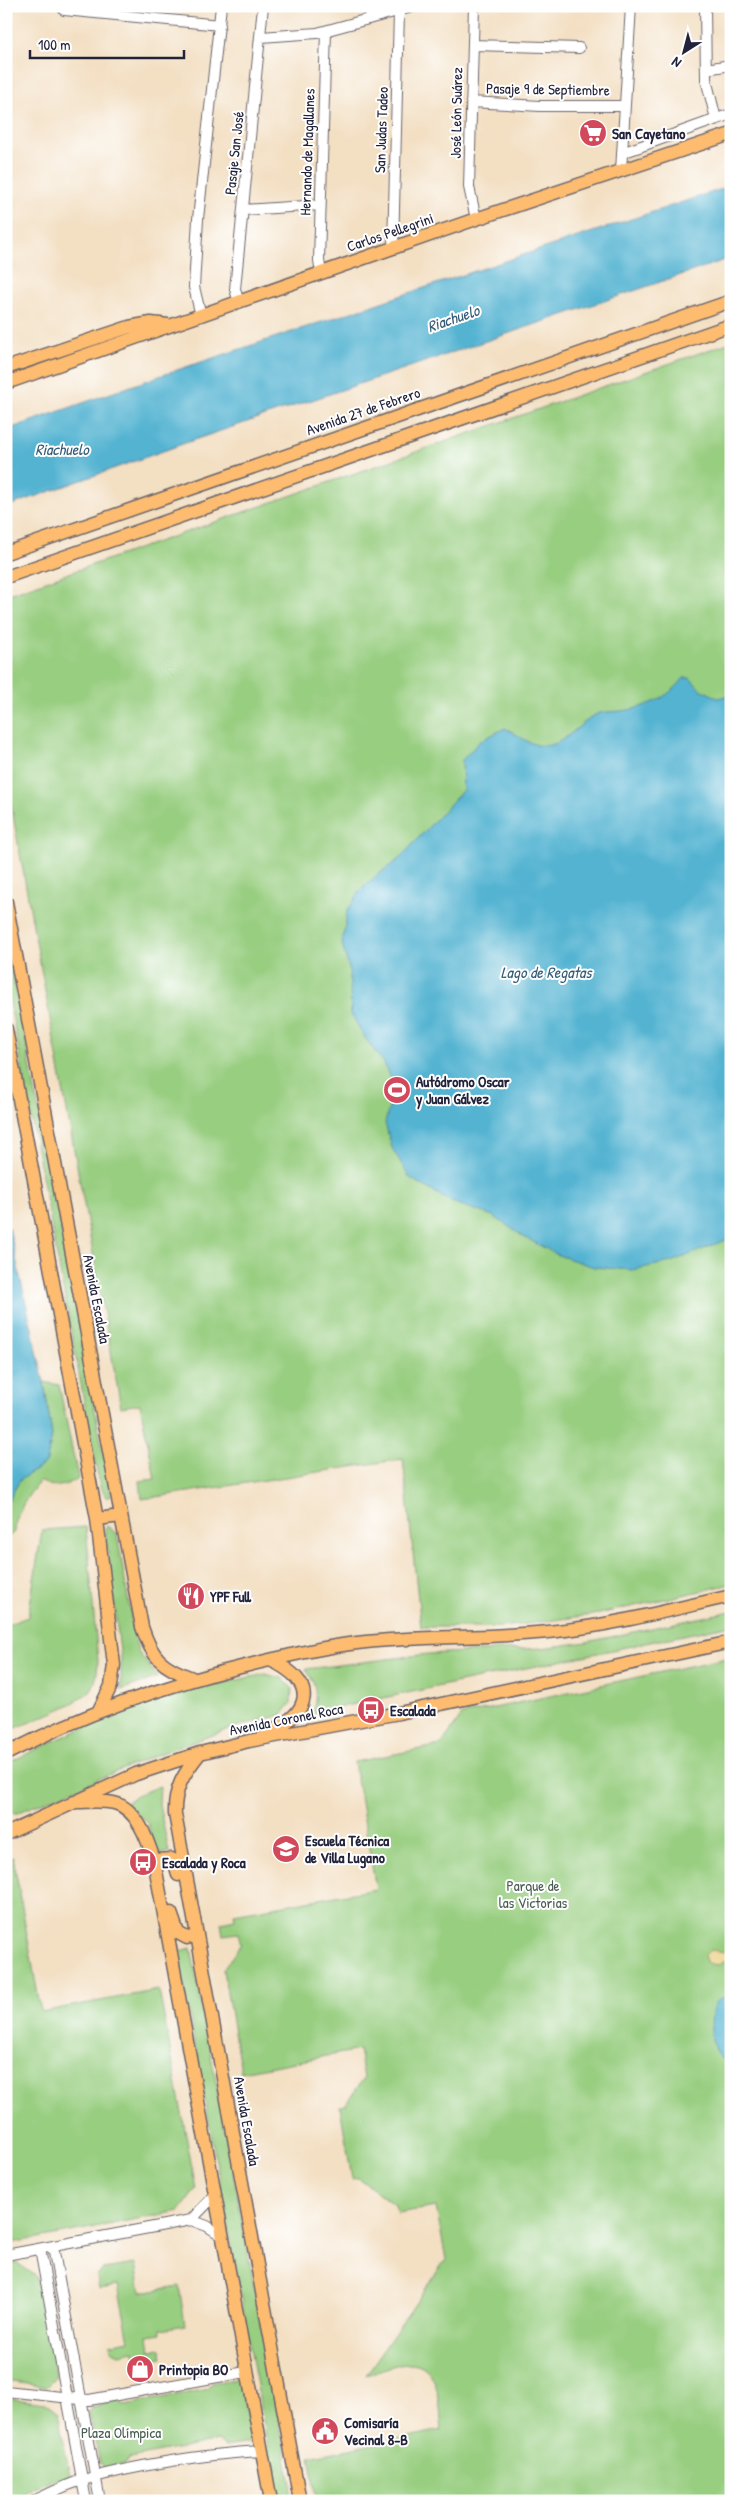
<svg xmlns="http://www.w3.org/2000/svg" width="737" height="2507" font-family="'Patrick Hand',sans-serif">
	<rect width="100%" height="100%" fill="#fff"/>
	<filter id="ink" filterUnits="userSpaceOnUse"><feTurbulence type="fractalNoise" baseFrequency=".02" numOctaves="2"/><feDisplacementMap in="SourceGraphic" scale="10" xChannelSelector="R" yChannelSelector="G"/><feConvolveMatrix kernelMatrix="1 2 1 2 8 2 1 2 1" color-interpolation-filters="sRGB"/></filter>
	<filter id="wash" filterUnits="userSpaceOnUse"><feTurbulence type="fractalNoise" baseFrequency=".0096" numOctaves="4" result="noise"/><feDisplacementMap in="SourceGraphic" scale="20" xChannelSelector="R" yChannelSelector="G"/><feGaussianBlur stdDeviation="1.12" result="paint"/><feColorMatrix in="noise" values="0 0 0 0 0 0 0 0 0 0 0 0 0 0 0 0 0 1.4 0 .05"/><feComposite in="paint" operator="in"/></filter>
	<g filter="url(#wash)">
		<rect width="100%" height="100%" fill="#f3dfc2"/>
		<path fill="#98ce80" stroke="#5d785e" d="M 731,342 L 731,1584 L 599,1614 L 502,1627 L 421,1627 L 403,1459 L 142,1499 L 140,1481 L 155,1479 L 140,1404 L 121,1407 L 6,777 L 6,595 Z
			M 6,937 L 111,1495 L 108,1498 L 100,1487 L 6,982 Z
			M 44,1382 L 59,1385 L 78,1478 C 65,1487 54,1489 40,1481 C 28,1494 15,1515 14,1532 L 6,1539 L 6,1504 L 20,1480 L 46,1463 L 52,1436 Z
			M 107,1526 L 117,1534 L 135,1640 L 139,1653 L 158,1677 L 121,1690 L 121,1659 L 105,1529 Z
			M 86,1527 L 98,1661 C 97,1671 97,1683 90,1691 C 73,1707 29,1722 6,1732 L 6,1625 L 28,1617 L 42,1530 Z
			M 731,1611 L 731,1625 L 312,1713 C 318,1696 316,1684 306,1669 L 428,1654 L 542,1648 L 587,1642 Z
			M 731,1657 L 731,2501 L 317,2501 L 309,2457 L 442,2430 C 439,2406 441,2361 407,2363 C 394,2364 379,2371 366,2375 L 446,2259 L 436,2207 L 397,2213 L 395,2205 L 358,2178 L 352,2179 L 340,2106 L 345,2105 L 364,2078 L 359,2050 L 241,2072 L 223,1970 L 241,1944 L 238,1933 L 223,1935 L 221,1923 L 235,1920 L 234,1914 L 376,1889 L 354,1762 L 441,1745 L 462,1715 Z
			M 265,1674 L 282,1678 L 292,1688 L 291,1703 L 282,1715 L 235,1727 L 159,1754 L 17,1813 L 6,1812 L 6,1764 L 12,1761 C 51,1742 90,1724 131,1709 C 175,1693 220,1684 265,1674 Z
			M 160,1786 L 159,1805 L 169,1852 L 156,1855 L 148,1824 L 126,1803 L 136,1795 Z
			M 13,1857 L 41,2012 L 159,1990 L 196,2189 L 180,2211 L 6,2244 L 6,1860 Z
			M 191,1948 L 294,2501 L 278,2501 L 178,1952 Z
			M 17,2263 L 36,2276 L 56,2378 L 47,2387 L 6,2381 L 6,2265 Z
			M 136,2264 L 141,2292 L 179,2286 L 185,2325 L 161,2329 L 162,2334 L 148,2336 L 150,2350 L 161,2349 L 163,2358 L 136,2363 L 134,2351 L 119,2354 L 111,2350 L 110,2344 L 129,2340 L 118,2285 L 99,2288 L 97,2277 L 103,2269 Z
			M 235,2379 L 242,2383 L 250,2443 L 225,2447 L 218,2441 L 129,2458 L 125,2464 L 106,2468 L 100,2463 L 89,2412 L 92,2408 L 119,2400 L 125,2405 L 208,2389 L 211,2383 Z
			M 6,2398 L 45,2403 L 58,2413 L 70,2476 L 50,2480 L 8,2501 L 6,2501 Z"/>
		<path fill="#eeda9e" stroke="#887e6c" d="M 710,1950 L 726,1952 L 728,1959 L 718,1965 L 707,1963 L 704,1956 Z"/>
		<path fill="#52b3d1" stroke="#3a6a86" d="M 731,186 L 731,258 L 191,441 L 6,507 L 6,430 L 168,373 Z
			M 684,678 L 690,678 L 699,688 L 718,698 L 731,695 L 731,1238 L 671,1262 L 632,1270 L 594,1267 L 558,1255 L 524,1237 L 493,1216 L 451,1202 L 410,1178 L 392,1148 L 385,1123 L 394,1089 L 384,1063 L 365,1038 L 351,1014 L 349,969 L 342,944 L 347,912 L 359,892 L 376,876 L 399,859 L 463,790 L 462,760 L 480,741 L 505,728 C 520,735 532,749 550,745 C 564,743 582,722 595,715 C 601,711 613,712 621,711 C 645,708 669,698 684,678 Z
			M 6,1225 L 9,1228 L 44,1382 L 52,1436 L 46,1463 L 20,1480 L 6,1504 Z
			M 721,1998 L 731,1998 L 731,2063 C 706,2057 710,2021 714,2003 Z"/>
	</g>
	<g filter="url(#ink)">
		<g fill="none" stroke-linecap="round" stroke-linejoin="round">
			<g stroke="#6b646a" stroke-width="12">
				<path id="minor" d="M 474,6 L 469,187 L 476,219
					M 705,6 L 706,79 L 716,119
					M 64,10 L 220,25
					M 261,37 L 317,33 L 416,6
					M 473,45 L 579,48
					M 706,69 L 731,65
					M 471,102 L 540,106 L 624,106
					M 622,153 L 731,114
					M 621,171 L 631,6
					M 243,210 L 320,205
					M 393,248 L 399,12
					M 321,274 L 319,260 L 326,31
					M 239,303 L 235,289 L 263,6
					M 201,316 L 194,287 L 198,219 L 221,6
					M 191,2220 L 207,2226 L 221,2235
					M 53,2247 L 100,2501
					M 40,2249 L 86,2501
					M 6,2255 L 191,2220 L 214,2196
					M 6,2391 L 89,2400 L 246,2372
					M 34,2501 C 50,2493 67,2484 83,2480 C 136,2465 206,2454 261,2451"/>
			</g>
			<g stroke="#6b646a" stroke-width="15">
				<path id="major" d="M 6,368 L 129,327 L 151,323 L 168,325
					M 6,383 L 476,219 L 731,134
					M 6,553 L 731,301
					M 6,577 L 731,325
					M 6,902 L 142,1627 C 152,1658 162,1667 192,1678
					M 6,1029 L 97,1519 L 114,1665 L 111,1686 L 99,1710
					M 97,1519 L 121,1516
					M 266,1733 C 312,1714 319,1682 270,1660
					M 200,1753 C 184,1773 174,1788 175,1814 L 300,2501
					M 6,1754 C 86,1712 169,1684 257,1663 C 290,1655 323,1647 357,1643 C 423,1635 490,1639 557,1631 C 615,1625 673,1609 731,1596
					M 74,1802 C 87,1802 101,1800 114,1803 C 137,1808 148,1841 154,1860 L 271,2501
					M 6,1834 L 136,1774 L 200,1753 L 249,1741 L 399,1713 L 731,1642
					M 154,1860 L 172,1859 L 175,1862 L 178,1875
					M 171,1913 L 178,1933 L 187,1938 L 196,1936"/>
			</g>
			<use href="#minor" stroke="#fff" stroke-width="10"/>
			<use href="#major" stroke="#fdbc6f" stroke-width="12"/>
		</g>
	</g>
	<defs>
		<g id="supermarket-disc" transform="scale(1.4375)"><circle r="9.5" fill="#d1495b" stroke="#fff"/><path d="M-6-5.5h2.5l.6 2H6L4.5 2H-2.5L-4.4-4H-6ZM-1.5 3.2a1.3 1.3 0 1 0 .1 0ZM3 3.2a1.3 1.3 0 1 0 .1 0Z" fill="#fff"/></g>
		<g id="stadium-disc" transform="scale(1.4375)"><circle r="9.5" fill="#d1495b" stroke="#fff"/><path d="M0-5a6.5 5 0 1 0 0 10a6.5 5 0 1 0 0-10ZM-3.5-1.8h7v3.6h-7Z" fill="#fff"/></g>
		<g id="restaurant-disc" transform="scale(1.4375)"><circle r="9.5" fill="#d1495b" stroke="#fff"/><path d="M-5-6h1v4h1v-4h1v4h1v-4h1v5L-1.5 .5V6h-2V.5L-5-1ZM5-6V6H3V1.5H1.5Q1.5-4 5-6Z" fill="#fff"/></g>
		<g id="bus-disc" transform="scale(1.4375)"><circle r="9.5" fill="#d1495b" stroke="#fff"/><path d="M-5-6H5V4H4V6H2V4H-2V6H-4V4H-5ZM-3.5-4V0h7V-4ZM-3.5 1.2v1.5H-2V1.2ZM2 1.2v1.5H3.5V1.2Z" fill="#fff"/></g>
		<g id="school-disc" transform="scale(1.4375)"><circle r="9.5" fill="#d1495b" stroke="#fff"/><path d="M0-5L7-2L0 1L-7-2ZM-4 1L0 2.5L4 1V4Q0 6-4 4Z" fill="#fff"/></g>
		<g id="shop-disc" transform="scale(1.4375)"><circle r="9.5" fill="#d1495b" stroke="#fff"/><path d="M-5-2.5h2.3a2.7 3.5 0 0 1 5.4 0H5L5.5 6h-11ZM-1.5-2.5h3a1.5 2.3 0 0 0-3 0Z" fill="#fff"/></g>
		<g id="civic-disc" transform="scale(1.4375)"><circle r="9.5" fill="#d1495b" stroke="#fff"/><path d="M-.6-6.5H3V-4.5H.6V-3L4-1V1h2V6H-6V1h2V-1L-.6-3ZM-1.2 2.5V6h2.4V2.5Z" fill="#fff"/></g>
	</defs>
	<g fill-rule="evenodd">
		<use href="#supermarket-disc" x="593" y="133"/>
		<use href="#stadium-disc" x="397" y="1090"/>
		<use href="#restaurant-disc" x="191" y="1596"/>
		<use href="#bus-disc" x="371" y="1710"/>
		<use href="#school-disc" x="286" y="1849"/>
		<use href="#bus-disc" x="143" y="1862"/>
		<use href="#shop-disc" x="140" y="2369"/>
		<use href="#civic-disc" x="325" y="2431"/>
	</g>
	<g text-anchor="middle" dominant-baseline="central" stroke-width="4" stroke-linejoin="round" paint-order="stroke">
		<g font-size="15" fill="#22223b" stroke="#fff">
			<text transform="translate(548 89) rotate(1)">Pasaje 9 de Septiembre</text>
			<text transform="translate(456 113) rotate(-89)">José León Suárez</text>
			<text transform="translate(381 130) rotate(-88)">San Judas Tadeo</text>
			<text transform="translate(307 152) rotate(-88)">Hernando de Magallanes</text>
			<text transform="translate(234 153) rotate(-84)">Pasaje San José</text>
			<text transform="translate(390 232) rotate(-19)">Carlos Pellegrini</text>
			<text transform="translate(363 411) rotate(-19)">Avenida 27 de Febrero</text>
			<text transform="translate(97 1299) rotate(79)">Avenida Escalada</text>
			<text transform="translate(286 1719) rotate(-11)">Avenida Coronel Roca</text>
			<text transform="translate(247 2121) rotate(80)">Avenida Escalada</text>
		</g>
		<g font-size="15" font-weight="bold" fill="#22223b" stroke="#fff" text-anchor="start">
			<text x="612" y="133">San Cayetano</text>
			<text x="416" y="1081">Autódromo Oscar<tspan x="416" dy="17">y Juan Gálvez</tspan></text>
			<text x="210" y="1596">YPF Full</text>
			<text x="390" y="1710">Escalada</text>
			<text x="305" y="1840">Escuela Técnica<tspan x="305" dy="17">de Villa Lugano</tspan></text>
			<text x="162" y="1862">Escalada y Roca</text>
			<text x="159" y="2369">Printopia BO</text>
			<text x="344" y="2422">Comisaría<tspan x="344" dy="17">Vecinal 8-B</tspan></text>
		</g>
		<g font-size="15" fill="#4b5e53" stroke="#fff">
			<text x="533" y="1885">Parque de<tspan x="533" dy="17">las Victorias</tspan></text>
			<text x="121" y="2432">Plaza Olímpica</text>
		</g>
		<g font-size="16" font-style="italic" fill="#355c77" stroke="#fff">
			<text transform="translate(453 318) rotate(-19)">Riachuelo</text>
			<text x="62" y="449">Riachuelo</text>
			<text x="546" y="972">Lago de Regatas</text>
		</g>
	</g>
	<rect width="737" height="2507" fill="none" stroke="#fff" stroke-width="25"/>
	<g transform="translate(684 52) rotate(216)" stroke="#ffffff" stroke-width="4" paint-order="stroke">
	<path d="M0-4L9 19L0 12L-9 19Z" fill="#22223b"/>
	<text y="-8" font-size="14" font-weight="bold" text-anchor="middle" fill="#22223b">N</text>
	</g>
	<path d="M30 50v8h154v-8" fill="none" stroke="#22223b" stroke-width="2.5"/>
	<text x="38" y="50" font-size="15" fill="#22223b" stroke="#ffffff" stroke-width="4" paint-order="stroke">100 m</text>
</svg>
